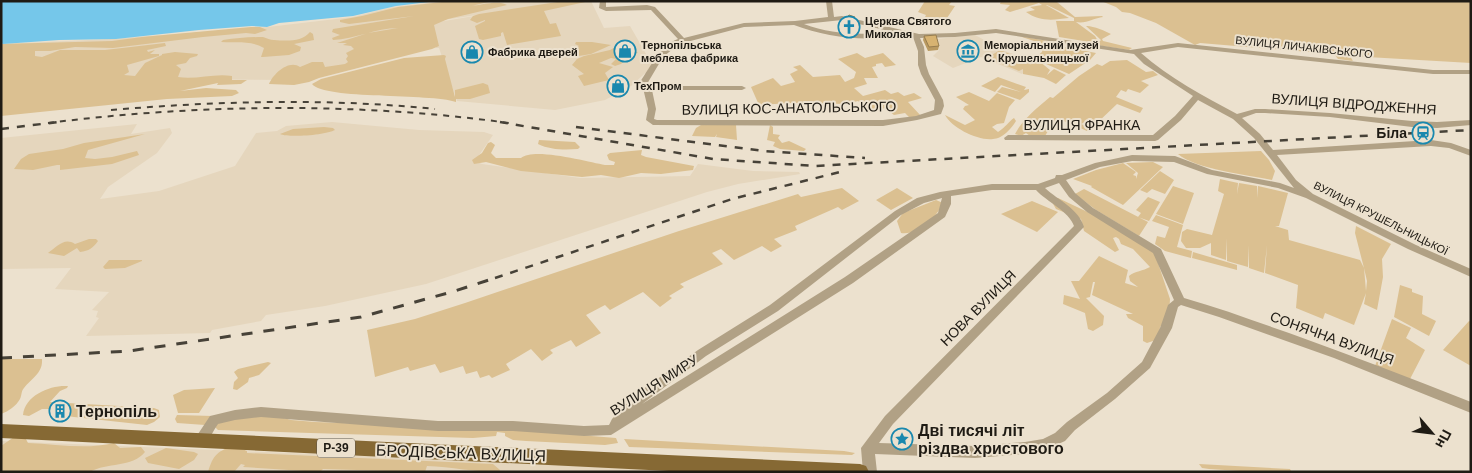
<svg xmlns="http://www.w3.org/2000/svg" width="1472" height="473" font-family="Arial,sans-serif">
	<rect width="100%" height="100%" fill="#ece1ce"/>
	<path fill="#e5d6bd" d="M 445,1 L 591,1 L 604,28 L 630,26 L 653,66 L 631,86 L 605,100 L 555,110 L 457,101 L 439,48 L 436,48 L 432,23 L 504,11 L 430,22 L 432,45 L 292,80 L 169,79 L 25,92 L 1,61 L 1,44 L 111,39 L 268,27 L 353,17 L 393,7 Z
		M 975,35 L 1005,51 L 1035,62 L 1022,74 L 981,57 L 953,68 L 933,56 L 939,50 L 936,39 Z
		M 332,122 L 419,130 L 484,132 L 493,135 L 475,161 L 482,164 L 580,178 L 690,176 L 698,164 L 753,171 L 799,172 L 800,174 L 738,184 L 707,192 L 426,284 L 325,306 L 266,315 L 261,321 L 212,330 L 210,333 L 86,336 L 99,318 L 96,317 L 98,311 L 92,310 L 109,292 L 55,289 L 71,268 L 2,269 L 1,267 L 1,138 L 137,124 L 131,134 L 170,128 L 172,133 L 157,153 L 108,187 L 100,199 L 159,191 L 235,166 L 256,133 L 277,131 L 286,126 Z
		M 1,441 L 601,466 L 705,472 L 1,472 Z"/>
	<path fill="#dbc091" d="M 451,1 L 493,1 L 471,6 C 482,5 498,0 507,5 L 448,19 L 434,25 L 439,46 L 432,49 L 319,78 L 309,82 L 294,85 L 269,84 C 273,74 289,59 300,67 L 312,62 L 323,62 L 325,67 L 345,64 L 348,62 L 346,59 L 348,56 L 346,53 L 354,49 L 351,46 L 343,45 L 347,43 L 337,43 L 368,33 L 398,28 C 376,28 355,39 333,40 L 332,38 L 340,35 L 332,32 L 333,29 L 414,16 L 349,24 L 340,22 L 340,20 L 362,16 L 398,7 Z
		M 564,1 L 590,1 L 544,11 L 550,24 L 556,23 L 561,36 L 507,45 L 503,32 L 501,33 L 501,36 L 483,40 L 479,39 L 475,26 L 485,21 L 485,20 L 477,23 L 470,20 L 473,16 L 479,14 Z
		M 925,1 L 952,1 L 949,5 L 955,6 L 945,21 L 925,17 L 926,15 L 918,12 Z
		M 1001,1 L 1053,1 L 1057,2 L 1075,17 L 1102,16 L 1103,17 C 1094,18 1086,24 1076,22 L 1095,36 L 1098,41 L 1096,43 L 1059,37 L 1056,21 L 1074,21 L 1074,18 L 1047,5 L 1046,5 L 1069,18 C 1053,20 1040,22 1026,12 L 1035,10 L 1030,7 L 1042,5 L 1039,3 L 1010,12 L 1005,10 L 1010,5 L 1000,4 Z
		M 1101,1 L 1471,1 L 1471,63 L 1350,56 L 1353,61 L 1338,59 L 1334,54 L 1200,43 L 1195,45 L 1156,23 L 1130,13 L 1122,12 L 1116,7 Z
		M 1086,26 C 1091,25 1106,31 1111,34 L 1102,39 L 1103,41 L 1132,48 L 1129,50 L 1096,45 L 1101,40 Z
		M 251,27 L 260,27 L 267,30 L 255,34 L 246,33 L 203,37 L 113,48 L 75,47 L 50,51 L 35,51 L 35,56 L 42,57 L 60,50 L 105,50 L 165,43 L 166,46 L 147,50 L 148,52 L 155,50 L 150,54 L 159,54 L 159,56 L 127,65 L 129,72 L 124,75 L 135,76 L 145,63 L 162,55 L 162,54 L 175,52 L 198,54 L 197,56 L 190,58 L 186,63 L 176,65 L 181,69 L 178,77 C 196,80 214,73 232,76 L 232,80 L 247,80 L 241,84 L 217,85 L 218,83 L 180,91 L 206,88 L 236,90 L 239,93 L 232,96 L 167,99 L 1,116 L 1,44 L 112,41 L 142,37 Z
		M 310,32 L 313,34 L 314,40 L 294,44 L 301,47 L 300,51 L 289,55 L 263,57 L 261,57 L 264,48 C 249,40 238,43 221,42 L 223,40 C 237,38 250,37 263,37 C 267,38 270,40 274,40 C 287,41 302,42 310,32 Z
		M 1019,36 L 1048,41 L 1058,50 L 1060,46 L 1096,53 L 1090,60 L 1069,74 L 1046,64 L 1049,62 L 1045,60 L 1039,61 L 1050,70 L 1047,75 L 1054,69 L 1066,75 L 1056,84 L 1044,78 L 1023,74 L 1023,69 L 1019,71 L 987,58 L 1000,50 L 1032,63 L 1029,65 L 1037,62 L 1032,60 L 1042,52 L 1043,44 Z
		M 576,42 L 592,42 L 611,45 L 591,54 L 573,57 L 569,54 L 572,51 L 578,49 L 576,47 L 579,46 L 575,44 Z
		M 621,44 L 623,45 L 622,48 L 627,51 L 638,52 L 628,60 L 624,61 L 621,64 L 615,66 L 611,64 L 616,59 L 611,58 L 599,63 L 613,67 L 605,73 L 609,80 L 584,86 L 578,76 L 584,74 L 572,65 L 577,59 L 584,56 L 610,50 Z
		M 857,53 L 865,58 L 883,53 L 896,65 L 885,67 L 882,63 L 876,64 L 876,66 L 872,67 L 878,78 L 864,78 L 867,84 L 854,88 L 863,96 L 885,90 L 891,94 L 898,92 L 904,96 L 914,93 L 922,98 L 908,102 L 921,116 L 910,118 L 905,113 L 894,115 L 885,108 L 871,112 L 858,101 L 846,104 L 792,103 L 759,105 L 751,87 L 773,78 L 781,86 L 795,82 L 790,74 L 798,70 L 793,67 L 800,65 L 813,77 L 840,75 L 845,82 L 854,78 L 856,72 L 838,59 Z
		M 444,55 L 446,56 L 445,59 L 455,97 L 455,90 L 483,83 L 488,85 L 490,93 L 470,99 L 456,99 L 456,102 C 430,93 325,100 312,84 L 321,79 L 404,58 Z
		M 1127,60 L 1146,72 L 1153,71 L 1158,75 L 1141,81 L 1149,85 L 1140,93 L 1128,89 L 1126,92 L 1121,90 L 1116,97 L 1143,108 L 1140,113 L 1117,104 L 1095,125 L 1085,122 L 1081,124 L 1090,128 L 1087,131 L 1059,119 L 1054,121 L 1045,136 L 1030,136 L 1026,133 L 1021,136 L 1015,134 C 1023,119 1037,108 1050,97 L 1053,98 L 1079,76 L 1097,64 L 1102,66 L 1110,61 Z
		M 998,77 L 1026,87 L 1024,90 L 1029,89 L 1029,92 L 1020,100 L 997,92 L 1002,87 L 1021,92 L 1001,85 L 995,92 L 981,86 Z
		M 969,92 L 989,101 L 997,93 L 1015,100 L 1009,107 L 1004,123 L 997,124 L 992,127 L 998,132 C 1005,128 1009,121 1014,118 L 1016,121 C 1012,128 1002,139 993,139 C 978,141 952,128 945,115 L 965,125 L 975,120 L 963,109 L 965,106 L 969,105 L 956,97 Z
		M 701,125 L 736,125 L 737,140 L 716,137 L 717,134 L 715,137 L 692,136 L 696,128 Z
		M 770,125 L 773,127 L 773,134 L 780,135 L 778,138 L 782,143 L 789,141 L 806,149 L 804,151 L 780,149 L 773,146 L 775,142 L 767,140 Z
		M 324,127 L 333,128 L 335,130 C 326,135 289,138 280,134 L 293,129 Z
		M 145,134 L 88,150 L 85,158 L 95,159 L 112,157 L 137,151 L 139,155 L 112,164 L 60,170 L 60,165 L 57,165 L 33,170 L 14,169 L 21,159 L 29,154 L 63,149 L 84,143 Z
		M 539,140 L 575,142 L 580,147 L 578,149 C 565,150 550,150 538,144 Z
		M 491,142 L 495,145 L 491,153 L 496,158 L 521,158 C 534,147 588,162 605,165 L 614,165 L 615,162 L 609,160 L 607,155 L 610,153 L 642,150 L 641,155 L 646,157 L 694,166 L 693,170 L 661,174 L 641,173 L 619,178 L 601,175 L 582,177 L 521,171 L 486,162 L 474,164 L 472,160 L 482,153 L 488,143 Z
		M 1261,151 L 1269,160 L 1275,171 L 1272,180 C 1248,175 1195,169 1178,154 Z
		M 1153,162 L 1163,167 L 1123,205 L 1091,187 L 1092,186 L 1073,179 L 1096,170 L 1123,163 L 1136,172 L 1133,175 L 1136,176 L 1136,179 L 1138,173 L 1126,163 Z
		M 1160,171 L 1174,180 L 1165,194 L 1152,189 L 1147,193 L 1140,190 Z
		M 1220,179 L 1238,183 L 1237,194 L 1239,183 L 1257,186 L 1257,198 L 1258,186 L 1288,193 L 1279,226 L 1275,226 L 1288,230 L 1289,240 L 1360,260 L 1364,268 L 1366,291 L 1367,281 L 1364,268 L 1355,233 L 1356,226 L 1391,244 L 1382,259 L 1383,277 L 1377,310 L 1364,304 L 1366,293 L 1354,325 L 1325,313 L 1323,319 L 1296,308 L 1298,285 L 1265,273 L 1267,245 L 1264,273 L 1249,268 L 1249,245 L 1248,267 L 1227,261 L 1227,238 L 1226,260 L 1211,255 L 1211,243 L 1200,248 L 1186,248 L 1181,241 L 1182,232 L 1187,229 L 1212,235 L 1224,194 L 1218,191 Z
		M 1173,186 L 1194,193 L 1183,224 L 1156,214 Z
		M 842,188 L 859,201 L 842,210 L 838,207 L 795,226 L 797,230 L 774,239 L 782,246 L 771,252 L 762,246 L 734,260 L 721,249 L 712,253 L 723,264 L 680,284 L 684,287 L 669,296 L 672,298 L 660,307 L 643,292 L 610,310 L 605,305 L 586,315 L 601,333 L 576,347 L 571,340 L 550,350 L 553,353 L 542,361 L 531,349 L 506,364 L 510,370 L 492,378 L 489,375 L 480,378 L 477,371 L 466,374 L 463,366 L 440,373 L 435,364 L 410,371 L 408,367 L 375,377 L 367,330 L 415,319 L 465,303 L 679,231 L 798,194 L 801,197 Z
		M 897,188 L 913,198 L 891,210 L 876,200 Z
		M 1084,189 L 1148,222 L 1139,236 L 1096,210 L 1075,194 Z
		M 1148,197 L 1160,202 L 1149,221 L 1138,217 L 1141,213 L 1136,210 Z
		M 1058,198 L 1094,215 L 1154,251 L 1170,299 L 1169,315 L 1160,327 L 1159,339 L 1147,343 L 1143,341 L 1143,326 L 1128,318 L 1126,314 L 1133,314 L 1092,295 L 1095,282 L 1093,282 L 1090,297 L 1086,298 L 1104,316 L 1103,325 L 1093,331 L 1088,329 L 1085,313 L 1063,304 L 1064,295 L 1080,299 L 1071,281 L 1079,281 L 1099,256 L 1128,270 L 1125,283 L 1138,287 L 1130,281 L 1129,276 C 1135,271 1143,271 1150,267 L 1133,249 L 1121,244 L 1119,239 L 1116,237 L 1113,238 L 1119,250 L 1115,252 L 1084,231 L 1081,219 L 1056,209 L 1052,202 Z
		M 936,200 L 943,203 C 935,219 920,235 901,233 L 897,221 L 903,213 Z
		M 1032,201 L 1058,212 L 1037,232 L 1001,214 Z
		M 1156,215 L 1183,225 L 1177,247 L 1192,251 L 1191,258 L 1165,251 L 1155,244 L 1157,236 L 1165,238 L 1169,227 L 1152,221 Z
		M 89,239 L 96,239 L 98,241 C 93,248 89,251 80,252 L 77,248 L 64,256 L 48,253 C 57,247 64,237 75,244 Z
		M 1193,252 L 1237,265 L 1237,270 L 1192,258 Z
		M 109,260 L 142,260 L 142,261 L 125,268 L 105,269 L 103,267 Z
		M 1400,285 L 1412,289 L 1412,292 L 1423,296 L 1422,314 L 1436,321 L 1429,336 L 1394,317 Z
		M 1392,319 L 1411,328 L 1406,338 L 1425,350 L 1410,379 L 1375,366 Z
		M 1469,321 L 1471,322 L 1471,366 L 1443,350 Z
		M 1,359 L 42,359 C 43,373 32,378 24,388 C 21,391 22,395 20,399 C 16,406 9,411 1,414 Z
		M 268,362 L 271,363 L 259,375 L 249,378 L 248,382 L 237,390 L 233,389 L 234,382 L 238,378 L 234,372 L 238,369 Z
		M 65,386 L 68,386 L 67,388 L 60,391 L 50,402 L 154,408 L 159,410 L 160,417 L 154,422 L 147,425 L 74,417 L 67,416 L 67,412 L 51,411 L 52,409 L 42,409 L 29,416 L 23,415 C 25,396 48,386 65,386 Z
		M 215,388 L 199,413 L 178,413 L 173,395 L 184,390 Z
		M 177,415 L 213,416 L 205,425 L 177,423 L 175,419 Z
		M 276,416 L 291,420 L 315,422 L 505,429 L 616,438 L 618,443 L 605,445 L 526,441 L 513,440 L 505,436 L 505,433 L 497,432 L 496,436 L 473,438 L 218,430 L 215,427 L 217,424 L 231,418 Z
		M 14,437 L 25,437 L 28,443 C 56,444 86,450 114,443 L 120,448 L 141,447 L 145,452 C 132,468 107,462 90,472 L 1,472 L 1,446 Z
		M 624,439 L 844,451 L 855,453 L 852,455 L 629,447 Z
		M 235,446 L 247,451 L 247,453 L 493,464 L 500,470 L 499,472 C 475,472 451,467 427,466 L 425,472 L 323,469 L 320,472 L 243,467 L 245,465 L 241,464 L 234,472 L 208,472 C 213,455 218,450 235,446 Z
		M 166,448 L 194,452 L 198,454 L 194,460 L 179,469 L 148,463 L 145,458 Z
		M 1199,464 L 1290,469 L 1291,471 L 1256,472 L 1209,469 L 1202,468 Z"/>
	<path fill="#75c7ea" d="M 1,1 L 437,1 L 396,6 L 353,16 L 279,23 L 267,27 L 252,26 L 199,30 L 116,39 L 59,40 L 3,44 L 1,43 Z"/>
	<g fill="none" stroke-linecap="round" stroke-linejoin="round">
		<path fill="#b1a185" fill-rule="evenodd" d="M 600,1 L 606,1 L 606,7 L 647,5 L 655,7 L 684,38 L 744,23 L 795,21 L 828,17 L 826,1 L 832,1 L 834,17 L 842,16 L 919,34 L 955,33 L 996,29 L 1130,50 L 1178,43 L 1433,70 L 1471,70 L 1471,74 L 1433,74 L 1178,47 L 1141,53 C 1169,78 1204,96 1237,114 L 1255,109 L 1265,109 L 1330,113 L 1412,121 L 1437,122 L 1471,120 L 1471,125 L 1437,128 L 1412,127 L 1330,117 L 1265,113 L 1256,113 L 1242,118 L 1260,134 L 1273,150 L 1431,140 L 1451,143 L 1471,150 L 1471,156 L 1449,148 L 1431,146 L 1277,155 L 1296,180 L 1313,194 L 1416,245 L 1471,269 L 1471,277 L 1408,249 L 1306,198 L 1278,188 L 1207,174 L 1174,162 L 1132,161 L 1100,167 L 1066,180 L 1075,193 L 1093,208 L 1161,249 L 1184,298 C 1220,308 1254,321 1289,333 C 1350,355 1411,378 1471,402 L 1471,413 L 1334,358 L 1219,317 L 1181,305 L 1178,307 L 1172,328 L 1150,368 L 1115,399 L 1075,430 L 1065,441 L 1045,450 L 1025,454 L 975,458 L 875,454 L 877,472 L 863,472 L 861,448 L 885,416 L 1074,226 C 1069,211 1047,202 1036,190 L 992,190 L 951,196 L 951,204 L 945,217 L 853,283 L 611,435 L 584,436 L 513,431 L 438,431 L 261,417 L 235,420 L 218,424 C 212,432 207,448 195,444 L 194,440 L 210,416 L 235,410 L 261,407 L 438,421 L 513,421 L 584,426 L 609,425 L 612,419 L 635,395 L 698,350 L 770,305 L 895,211 L 917,198 L 940,192 L 992,184 L 1038,184 L 1055,178 L 1056,175 L 1062,175 L 1095,163 L 1132,155 L 1175,156 L 1212,170 L 1280,183 L 1294,188 L 1254,138 L 1233,119 L 1198,100 L 1181,120 L 1158,140 L 1155,141 L 1005,140 L 1004,138 L 1008,135 L 1153,135 L 1175,116 L 1193,96 L 1144,64 L 1134,54 L 996,33 L 955,37 L 920,38 L 924,47 L 926,65 L 929,74 L 943,100 L 944,106 L 941,114 L 917,120 L 883,126 L 653,125 L 646,120 L 648,109 L 643,88 L 638,85 C 648,71 661,44 678,39 L 651,10 L 606,11 L 599,8 ZM 842,20 L 893,32 C 863,35 832,35 804,24 ZM 794,25 C 826,37 863,42 897,36 L 897,33 L 913,37 L 918,51 L 918,65 L 921,74 L 935,100 L 934,110 L 916,116 L 883,120 L 657,120 L 654,119 L 656,109 L 652,90 L 742,90 L 746,88 L 742,86 L 652,86 L 647,84 L 663,57 L 679,44 L 744,27 ZM 1059,183 L 1069,197 L 1087,212 L 1153,253 L 1174,300 L 1168,305 L 1160,328 L 1142,362 L 1107,393 L 1067,422 L 1055,433 L 1043,439 L 1025,442 L 975,446 L 879,443 L 893,424 L 1082,229 L 1084,227 C 1079,209 1058,200 1045,188 ZM 942,198 L 938,213 L 845,277 L 642,404 L 706,356 L 778,311 L 901,215 L 924,203 Z"/>
		<path fill="#866934" fill-rule="evenodd" d="M 1,424 L 860,464 L 866,466 L 869,472 L 689,472 L 1,438 Z"/>
		<path stroke="#474238" stroke-width="2" stroke-dasharray="6 6" stroke-linecap="butt" d="M 111,110 C 219,101 327,98 435,109
			M 48,123 C 199,104 357,102 509,123"/>
		<path stroke="#474238" stroke-width="2.5" stroke-dasharray="8 8" stroke-linecap="butt" d="M 500,122 L 713,159 L 815,166 L 1471,130
			M 576,127 L 764,151 L 865,158
			M 1,129 L 58,122
			M 495,278 L 732,199 L 844,171"/>
		<path stroke="#474238" stroke-width="3" stroke-dasharray="11 11" stroke-linecap="butt" d="M 1,358 L 129,351 L 361,317 L 455,291 L 498,277"/>
	</g>
	<path fill="#ba9a61" d="M 849,15 L 854,25 L 851,30 L 845,29 L 846,20 Z
		M 924,36 L 939,46 L 938,50 L 928,51 L 923,40 Z"/>
	<path fill="#977d4f" d="M 855,17 L 854,25 L 851,30 L 852,21 Z"/>
	<path fill="#d8b371" stroke="#977d4f" d="M 849,15 L 855,17 L 852,21 L 846,20 Z
		M 936,35 L 939,46 L 929,47 L 924,36 Z"/>
	<defs>
		<g id="church-ring" transform="scale(1.125)"><circle r="9.5" fill="#ece1ce" stroke="#1988ae" stroke-width="1.5"/><path d="M-1.2-6h2.4v3.5h3.3v2.4h-3.3V6h-2.4V-.1h-3.3v-2.4h3.3Z" fill="#1988ae"/></g>
		<g id="shop-ring" transform="scale(1.125)"><circle r="9.5" fill="#ece1ce" stroke="#1988ae" stroke-width="1.5"/><path d="M-5-2.5h2.3a2.7 3.5 0 0 1 5.4 0H5L5.5 6h-11ZM-1.5-2.5h3a1.5 2.3 0 0 0-3 0Z" fill="#1988ae"/></g>
		<g id="museum-ring" transform="scale(1.125)"><circle r="9.5" fill="#ece1ce" stroke="#1988ae" stroke-width="1.5"/><path d="M0-6L6-3V-2H-6V-3ZM-5-1h2V3h-2ZM-1-1h2V3h-2ZM3-1h2V3H3ZM-6 4H6V6H-6Z" fill="#1988ae"/></g>
		<g id="station-ring" transform="scale(1.125)"><circle r="9.5" fill="#ece1ce" stroke="#1988ae" stroke-width="1.5"/><path d="M-3-6H3Q5-6 5-4V2Q5 4 3 4L4.5 6H3L1.5 4h-3L-3 6H-4.5L-3 4Q-5 4-5 2V-4Q-5-6-3-6ZM-3.5-4v3h7v-3ZM-3.5 1v1.5H-2V1ZM2 1v1.5H3.5V1Z" fill="#1988ae"/></g>
		<g id="building-ring" transform="scale(1.125)"><circle r="9.5" fill="#ece1ce" stroke="#1988ae" stroke-width="1.5"/><path d="M-4-6H4V6H1V3H-1V6H-4ZM-2.5-4.3h1.7v1.8h-1.7ZM.8-4.3h1.7v1.8H.8ZM-2.5-1h1.7V.8h-1.7ZM.8-1h1.7V.8H.8Z" fill="#1988ae"/></g>
		<g id="sight-ring" transform="scale(1.125)"><circle r="9.5" fill="#ece1ce" stroke="#1988ae" stroke-width="1.5"/><path d="M0-6L1.8-2.2L6-1.7L2.9 1.2L3.7 5.4L0 3.3L-3.7 5.4L-2.9 1.2L-6-1.7L-1.8-2.2Z" fill="#1988ae"/></g>
	</defs>
	<g fill-rule="evenodd">
		<use href="#church-ring" x="849" y="27"/>
		<use href="#shop-ring" x="625" y="51"/>
		<use href="#museum-ring" x="968" y="51"/>
		<use href="#shop-ring" x="472" y="52"/>
		<use href="#shop-ring" x="618" y="86"/>
		<use href="#station-ring" x="1423" y="133"/>
		<use href="#building-ring" x="60" y="411"/>
		<use href="#sight-ring" x="902" y="439"/>
	</g>
	<g text-anchor="middle" dominant-baseline="central" stroke-width="4" stroke-linejoin="round" paint-order="stroke">
		<g font-size="11" font-weight="bold" fill="#1f1b14" stroke="#ece1ce" text-anchor="start">
			<text x="865" y="21">Церква Святого<tspan x="865" dy="13">Миколая</tspan></text>
			<text x="641" y="45">Тернопільська<tspan x="641" dy="13">меблева фабрика</tspan></text>
			<text x="984" y="45">Меморіальний музей<tspan x="984" dy="13">С. Крушельницької</tspan></text>
			<text x="488" y="52">Фабрика дверей</text>
			<text x="634" y="86">ТехПром</text>
		</g>
		<g font-size="11" fill="#1f1b14" stroke="#ece1ce">
			<text transform="translate(1304 47) rotate(6)">ВУЛИЦЯ ЛИЧАКІВСЬКОГО</text>
			<text transform="translate(1381 218) rotate(27)">ВУЛИЦЯ КРУШЕЛЬНИЦЬКОЇ</text>
		</g>
		<rect fill="#ece1ce" stroke="#5c564c" stroke-width="1" x="317" y="438.5" width="38" height="19" rx="4"/>
		<g font-size="12" font-weight="bold" fill="#1f1b14">
			<text x="336" y="448">Р-39</text>
		</g>
		<g font-size="14" fill="#1f1b14" stroke="#ece1ce">
			<text transform="translate(1354 104) rotate(4)">ВУЛИЦЯ ВІДРОДЖЕННЯ</text>
			<text transform="translate(789 108) rotate(-1)">ВУЛИЦЯ КОС-АНАТОЛЬСЬКОГО</text>
			<text x="1082" y="125">ВУЛИЦЯ ФРАНКА</text>
			<text transform="translate(978 308) rotate(-45)">НОВА ВУЛИЦЯ</text>
			<text transform="translate(1332 338) rotate(20)">СОНЯЧНА ВУЛИЦЯ</text>
			<text transform="translate(654 385) rotate(-32)">ВУЛИЦЯ МИРУ</text>
		</g>
		<g font-size="14" font-weight="bold" fill="#1f1b14" stroke="#ece1ce" text-anchor="end">
			<text x="1407" y="133">Біла</text>
		</g>
		<g font-size="16" font-weight="bold" fill="#1f1b14" stroke="#ece1ce" text-anchor="start">
			<text x="76" y="411">Тернопіль</text>
			<text x="918" y="430">Дві тисячі літ<tspan x="918" dy="18">різдва христового</tspan></text>
		</g>
		<g font-size="16" fill="#1f1b14" stroke="#ece1ce">
			<text transform="translate(461 453) rotate(2)">БРОДІВСЬКА ВУЛИЦЯ</text>
		</g>
	</g>
	<rect width="1472" height="473" fill="none" stroke="#1f1b14" stroke-width="5"/>
	<g transform="translate(1432 433) rotate(118)" stroke="#ece1ce" stroke-width="4" paint-order="stroke">
	<path d="M0-4L9 19L0 12L-9 19Z" fill="#1f1b14"/>
	<text y="-8" font-size="14" font-weight="bold" text-anchor="middle" fill="#1f1b14">Пн</text>
	</g>
</svg>
